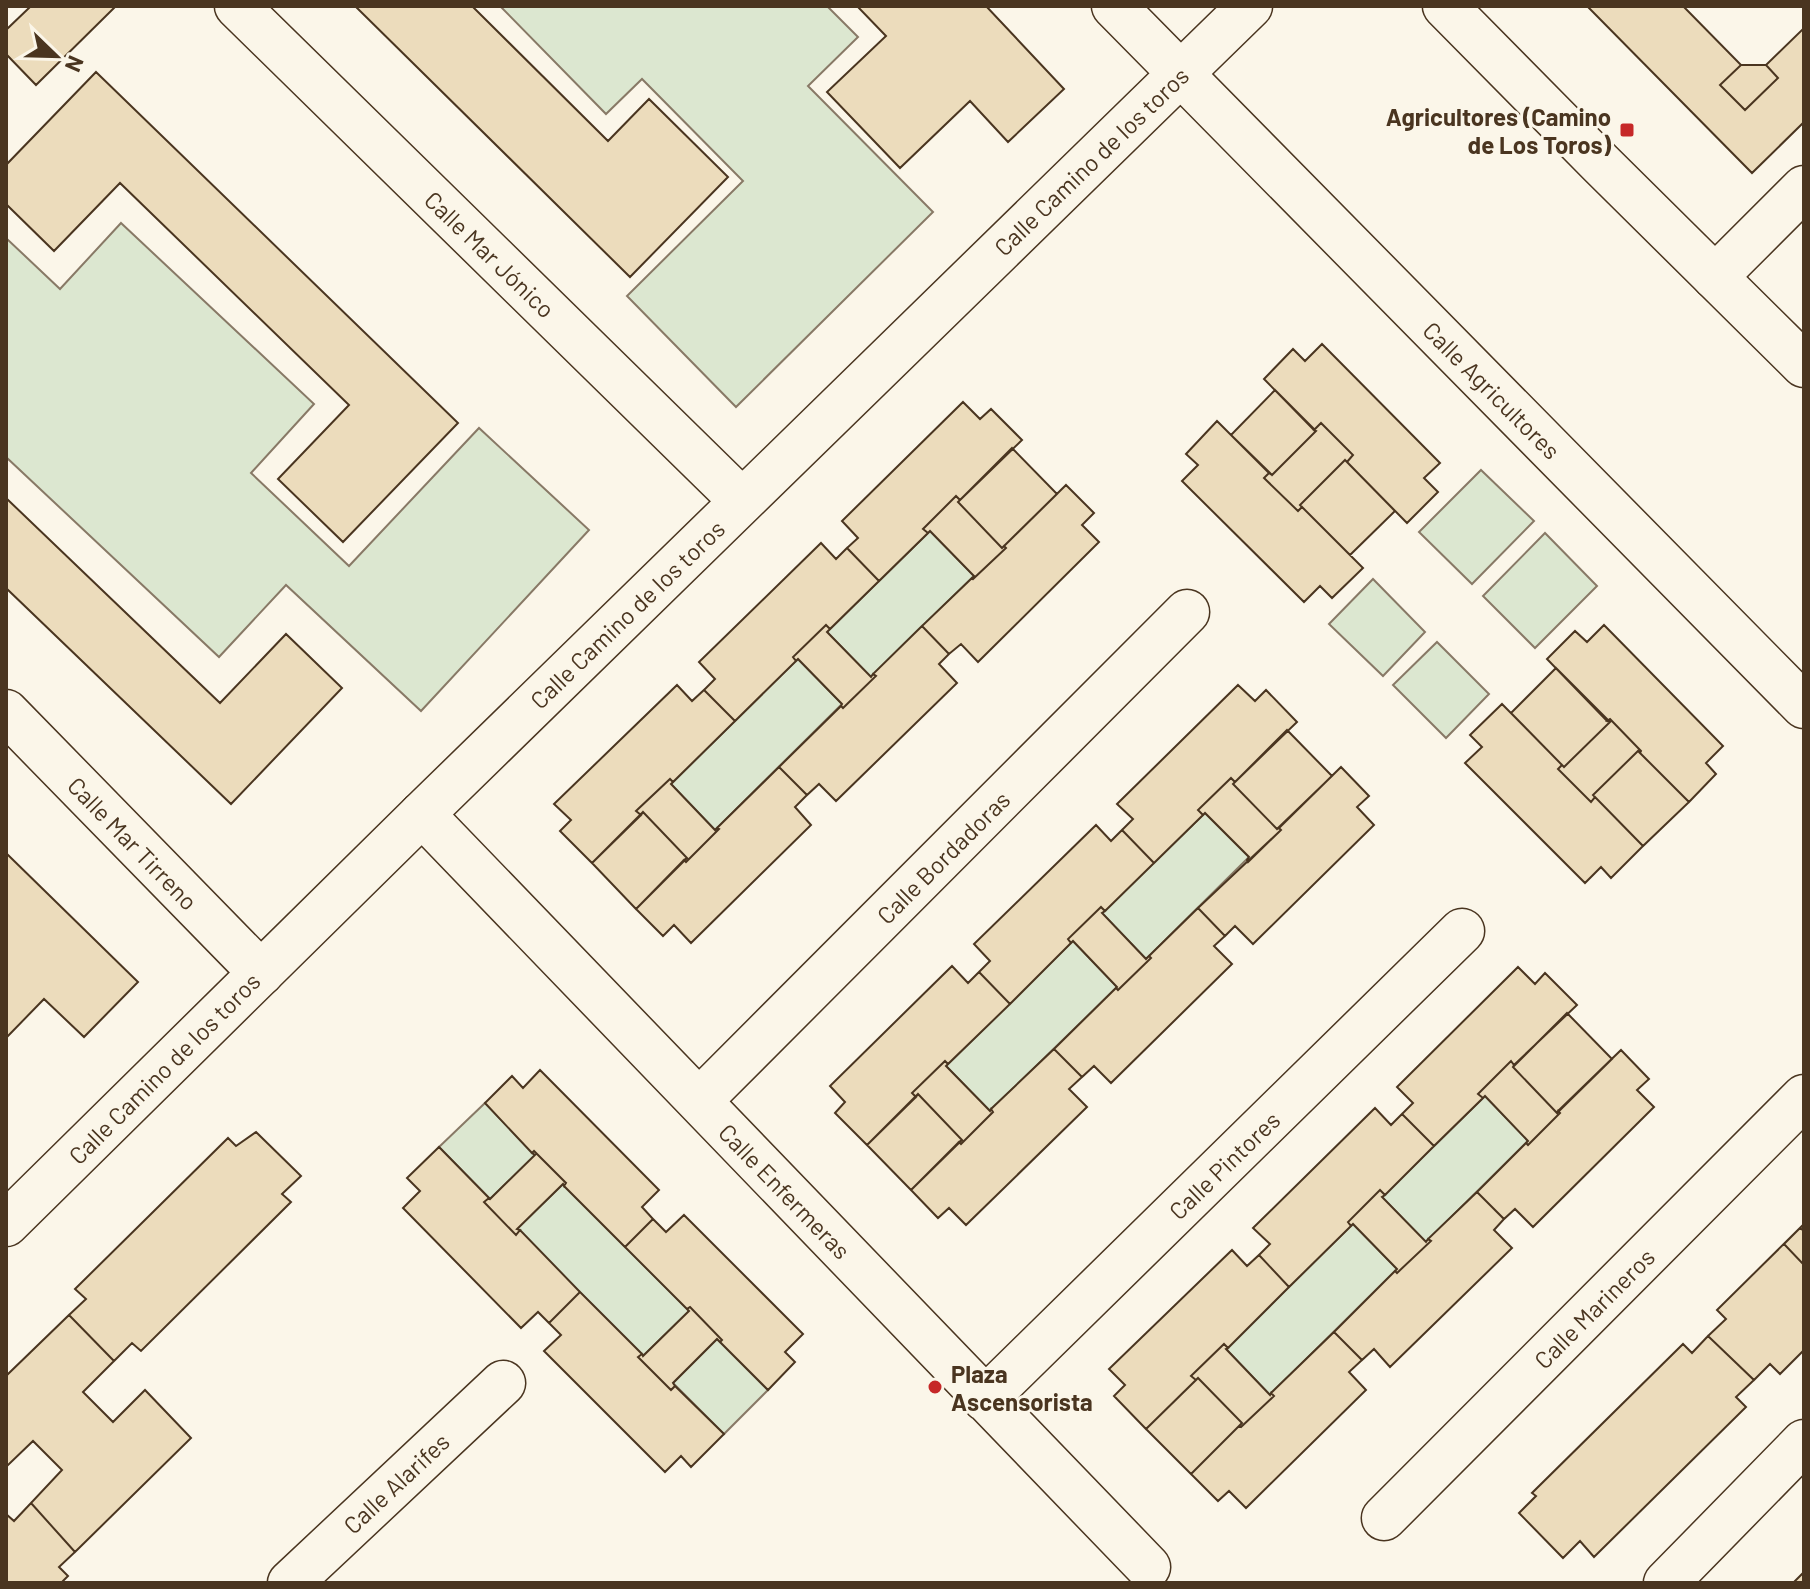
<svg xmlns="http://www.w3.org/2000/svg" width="1810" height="1589" font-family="Barlow,sans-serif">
	<rect width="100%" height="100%" fill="#fbf6e9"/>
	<path fill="#dce7d0" stroke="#887966" stroke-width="2" d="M 500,6 L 827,6 L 858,37 L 808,86 L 933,212 L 736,407 L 627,296 L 743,181 L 642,79 L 606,114 Z
		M 121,223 L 314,404 L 251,473 L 349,566 L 479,428 L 589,530 L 421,711 L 286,585 L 219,657 L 6,457 L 6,238 L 60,289 Z
		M 1481,470 L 1534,521 L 1472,584 L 1419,532 Z
		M 930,531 L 974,576 L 871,677 L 827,632 Z
		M 1545,533 L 1597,586 L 1535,648 L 1483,596 Z
		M 1373,579 L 1425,632 L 1383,676 L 1329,624 Z
		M 1437,642 L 1489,694 L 1446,738 L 1393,685 Z
		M 798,659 L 842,704 L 715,830 L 671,784 Z
		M 1205,813 L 1249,857 L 1146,959 L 1102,913 Z
		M 1073,941 L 1117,987 L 990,1111 L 946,1066 Z
		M 1485,1096 L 1528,1141 L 1426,1242 L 1382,1197 Z
		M 485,1103 L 535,1155 L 490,1199 L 439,1147 Z
		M 563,1184 L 689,1311 L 643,1356 L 517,1229 Z
		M 1353,1224 L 1397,1269 L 1270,1395 L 1226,1349 Z
		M 717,1339 L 768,1390 L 724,1434 L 673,1383 Z"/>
	<path fill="#ecdcbc" stroke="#4a3520" stroke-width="2" d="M 31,6 L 116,6 L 36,85 L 6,54 L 6,30 Z
		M 355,6 L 472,6 L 608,141 L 649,99 L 728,177 L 630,277 Z
		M 857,6 L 986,6 L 1064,89 L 1008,142 L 970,101 L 900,168 L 827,92 L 886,36 Z
		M 1587,6 L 1683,6 L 1741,65 L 1720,85 L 1745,110 L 1778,78 L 1766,65 L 1804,28 L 1804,122 L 1752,173 Z
		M 1741,65 L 1766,65 L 1778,78 L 1745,110 L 1720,85 Z
		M 96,72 L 458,423 L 343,542 L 278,479 L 349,405 L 120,183 L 54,251 L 6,204 L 6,165 Z
		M 1322,344 L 1440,463 L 1424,478 L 1438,492 L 1407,523 L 1347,462 L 1353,455 L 1321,423 L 1314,430 L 1264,379 L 1293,349 L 1305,361 Z
		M 1275,390 L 1316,431 L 1272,475 L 1231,435 Z
		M 963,402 L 980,419 L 991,409 L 1022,440 L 960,500 L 956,496 L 923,529 L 928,533 L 879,581 L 847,548 L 858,538 L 842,521 Z
		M 1217,421 L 1269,473 L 1264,478 L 1298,511 L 1302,507 L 1363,568 L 1332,598 L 1320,586 L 1304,602 L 1182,481 L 1198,465 L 1186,454 Z
		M 1321,423 L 1353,455 L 1347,462 L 1345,460 L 1300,505 L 1302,507 L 1298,511 L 1264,478 L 1269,473 L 1272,475 L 1316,431 L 1314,430 Z
		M 1012,448 L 1057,494 L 1002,548 L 958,502 Z
		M 1345,460 L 1395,511 L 1350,555 L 1300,505 Z
		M 1066,485 L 1094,513 L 1082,525 L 1099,542 L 978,662 L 961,644 L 949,654 L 922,626 L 972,578 L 973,579 L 1006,548 L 1004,546 Z
		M 956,496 L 960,500 L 958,502 L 1002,548 L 1004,546 L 1006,548 L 973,579 L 972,578 L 974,576 L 930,531 L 928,533 L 923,529 Z
		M 6,498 L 220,703 L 286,634 L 342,688 L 231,804 L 6,588 Z
		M 821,543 L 836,559 L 847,548 L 879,581 L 830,629 L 826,625 L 793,657 L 796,661 L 735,721 L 704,690 L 715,679 L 699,662 Z
		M 826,625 L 830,629 L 827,632 L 871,677 L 873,674 L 876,676 L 843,708 L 841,706 L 842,704 L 798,659 L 796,661 L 793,657 Z
		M 1604,625 L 1723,746 L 1706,763 L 1716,774 L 1689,802 L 1640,753 L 1641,751 L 1610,719 L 1607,721 L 1547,659 L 1575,631 L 1587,642 Z
		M 922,626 L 949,654 L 939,664 L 957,683 L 836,801 L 819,784 L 807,795 L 779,767 L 841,706 L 843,708 L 876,676 L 873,674 Z
		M 1556,668 L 1610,722 L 1564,767 L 1511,713 Z
		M 677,685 L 692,701 L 704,690 L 735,721 L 673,782 L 670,779 L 636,811 L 641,815 L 592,863 L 560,831 L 571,820 L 554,804 Z
		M 1238,685 L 1255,701 L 1266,690 L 1297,722 L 1235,782 L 1231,778 L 1198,810 L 1203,815 L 1154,863 L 1122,830 L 1133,819 L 1117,804 Z
		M 1502,704 L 1562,765 L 1558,769 L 1591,802 L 1595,797 L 1643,846 L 1611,878 L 1601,867 L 1585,883 L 1465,763 L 1482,747 L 1470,735 Z
		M 1610,719 L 1641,751 L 1640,753 L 1638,751 L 1593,795 L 1595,797 L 1591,802 L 1558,769 L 1562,765 L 1564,767 L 1610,722 L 1607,721 Z
		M 1287,730 L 1332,776 L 1277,829 L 1233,784 Z
		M 1638,751 L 1689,802 L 1643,846 L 1593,795 Z
		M 779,767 L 807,795 L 795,807 L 811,825 L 691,943 L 674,925 L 663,936 L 636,909 L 684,860 L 686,862 L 719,829 L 717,828 Z
		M 1341,767 L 1369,796 L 1357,807 L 1374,825 L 1253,944 L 1235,926 L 1225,936 L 1198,908 L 1281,830 L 1279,828 Z
		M 1231,778 L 1235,782 L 1233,784 L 1277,829 L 1279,828 L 1281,830 L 1248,862 L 1247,860 L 1249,857 L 1205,813 L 1203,815 L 1198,810 Z
		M 670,779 L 673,782 L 671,784 L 715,830 L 717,828 L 719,829 L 686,862 L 684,860 L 687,858 L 643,812 L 641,815 L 636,811 Z
		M 643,812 L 687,858 L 636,909 L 592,863 Z
		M 1096,825 L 1111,841 L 1122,830 L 1154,863 L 1105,911 L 1101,907 L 1068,939 L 1071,943 L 1010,1004 L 979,972 L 990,961 L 974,944 Z
		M 6,853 L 138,982 L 84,1037 L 44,999 L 6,1038 Z
		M 1101,907 L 1105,911 L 1102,913 L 1146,959 L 1149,956 L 1151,958 L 1118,990 L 1116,988 L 1117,987 L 1073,941 L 1071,943 L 1068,939 Z
		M 1198,908 L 1225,936 L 1214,946 L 1232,964 L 1111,1083 L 1094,1066 L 1082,1077 L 1054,1049 L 1116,988 L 1118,990 L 1151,958 L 1149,956 Z
		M 952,966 L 968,983 L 979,972 L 1010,1004 L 948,1064 L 945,1061 L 912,1093 L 916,1097 L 867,1145 L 835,1113 L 845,1102 L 830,1086 Z
		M 1518,967 L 1535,984 L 1545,973 L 1577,1005 L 1514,1065 L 1511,1061 L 1478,1094 L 1483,1098 L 1434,1146 L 1402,1114 L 1413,1103 L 1397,1087 Z
		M 1567,1013 L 1612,1059 L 1557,1113 L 1513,1067 Z
		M 1054,1049 L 1082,1077 L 1069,1089 L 1087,1107 L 966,1225 L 949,1208 L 938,1218 L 911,1190 L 959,1142 L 961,1144 L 993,1112 L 991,1109 Z
		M 1621,1050 L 1649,1079 L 1637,1090 L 1654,1107 L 1533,1227 L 1515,1209 L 1504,1219 L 1477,1192 L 1526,1143 L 1528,1145 L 1560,1113 L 1558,1111 Z
		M 945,1061 L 948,1064 L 946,1066 L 990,1111 L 991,1109 L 993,1112 L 961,1144 L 959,1142 L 962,1140 L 918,1094 L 916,1097 L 912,1093 Z
		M 1511,1061 L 1514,1065 L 1513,1067 L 1557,1113 L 1558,1111 L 1560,1113 L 1528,1145 L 1526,1143 L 1528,1141 L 1485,1096 L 1483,1098 L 1478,1094 Z
		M 540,1070 L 659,1190 L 642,1207 L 653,1219 L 625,1247 L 564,1186 L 566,1183 L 534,1151 L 532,1153 L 485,1103 L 512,1076 L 523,1088 Z
		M 918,1094 L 962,1140 L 911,1190 L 867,1145 Z
		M 1375,1108 L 1391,1125 L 1402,1114 L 1434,1146 L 1385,1195 L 1380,1190 L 1348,1222 L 1351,1226 L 1289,1287 L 1259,1255 L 1270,1244 L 1253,1228 Z
		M 256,1132 L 301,1176 L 282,1194 L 291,1202 L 141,1351 L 132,1343 L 114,1361 L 69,1315 L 86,1299 L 75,1289 L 228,1138 L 236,1146 Z
		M 439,1147 L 489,1198 L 484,1202 L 516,1235 L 520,1230 L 580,1292 L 549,1323 L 538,1312 L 521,1328 L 403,1208 L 420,1191 L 407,1178 Z
		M 534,1151 L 566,1183 L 564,1186 L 563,1184 L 517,1229 L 520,1230 L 516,1235 L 484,1202 L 489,1198 L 490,1199 L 535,1155 L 532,1153 Z
		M 1380,1190 L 1385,1195 L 1382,1197 L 1426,1242 L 1428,1239 L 1431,1241 L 1397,1273 L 1395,1271 L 1397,1269 L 1353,1224 L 1351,1226 L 1348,1222 Z
		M 1477,1192 L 1504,1219 L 1494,1230 L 1512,1248 L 1390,1367 L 1374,1349 L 1362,1360 L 1334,1332 L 1395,1271 L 1397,1273 L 1431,1241 L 1428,1239 Z
		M 684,1215 L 803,1334 L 785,1352 L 795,1362 L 768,1390 L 720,1342 L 722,1340 L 690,1307 L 687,1309 L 625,1247 L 653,1219 L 666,1232 Z
		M 1804,1224 L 1804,1350 L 1780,1374 L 1770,1364 L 1754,1380 L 1708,1336 L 1726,1319 L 1717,1310 Z
		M 1800,1228 L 1804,1231 L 1804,1265 L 1784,1244 Z
		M 1232,1250 L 1247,1266 L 1259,1255 L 1289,1287 L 1228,1348 L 1224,1344 L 1191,1376 L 1196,1380 L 1146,1429 L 1114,1396 L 1125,1385 L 1109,1369 Z
		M 580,1292 L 642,1354 L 638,1357 L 671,1390 L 675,1386 L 724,1434 L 691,1467 L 681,1456 L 665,1472 L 544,1351 L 561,1335 L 549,1323 Z
		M 690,1307 L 722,1340 L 720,1342 L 717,1339 L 673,1383 L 675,1386 L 671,1390 L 638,1357 L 642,1354 L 643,1356 L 689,1311 L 687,1309 Z
		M 69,1315 L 114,1361 L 83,1392 L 113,1422 L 145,1390 L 191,1438 L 75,1552 L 31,1503 L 62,1470 L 33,1441 L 6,1467 L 6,1376 Z
		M 1334,1332 L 1362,1360 L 1349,1372 L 1366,1390 L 1246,1508 L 1229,1491 L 1218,1501 L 1191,1474 L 1239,1426 L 1241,1427 L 1274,1396 L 1271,1393 Z
		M 1708,1336 L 1754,1380 L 1736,1397 L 1746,1407 L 1594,1557 L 1580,1541 L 1563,1558 L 1519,1513 L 1536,1496 L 1532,1493 L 1683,1344 L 1692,1353 Z
		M 1224,1344 L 1228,1348 L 1226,1349 L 1270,1395 L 1271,1393 L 1274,1396 L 1241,1427 L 1239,1426 L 1242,1423 L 1198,1378 L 1196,1380 L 1191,1376 Z
		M 1198,1378 L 1242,1423 L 1191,1474 L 1146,1429 Z
		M 31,1503 L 75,1552 L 59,1567 L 68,1576 L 61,1583 L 6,1583 L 6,1514 L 14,1521 Z
		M 1804,1572 L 1804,1583 L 1793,1583 Z"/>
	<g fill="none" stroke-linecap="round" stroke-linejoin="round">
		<g stroke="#4a3520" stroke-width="47">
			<path id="street" d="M 237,6 L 742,501
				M 1715,277 L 1804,188
				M 6,712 L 261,973
				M 422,814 L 1148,1567
				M 699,1101 L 1187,612
				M 985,1399 L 1462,931
				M 1384,1518 L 1804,1097
				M 290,1583 L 503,1383
				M 1666,1583 L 1804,1442"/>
		</g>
		<g stroke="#4a3520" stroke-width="47">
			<path id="secondary" d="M 1114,6 L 1804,706
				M 1445,6 L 1600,163 L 1804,365
				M 6,1224 L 422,814 L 1250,6"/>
		</g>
		<use href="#street" stroke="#fbf6e9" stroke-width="44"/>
		<use href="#secondary" stroke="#fbf6e9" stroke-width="44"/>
	</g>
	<g fill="#c62828" stroke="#fbf6e9" stroke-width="3">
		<rect x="1619" y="122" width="16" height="16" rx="4"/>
		<circle cx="935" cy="1387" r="8"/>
	</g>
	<g text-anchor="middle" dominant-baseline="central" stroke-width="6" stroke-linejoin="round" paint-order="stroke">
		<g font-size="24" font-weight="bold" fill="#4a3520" stroke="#fbf6e9" text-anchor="end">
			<text x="1611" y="116">Agricultores (Camino<tspan x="1611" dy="28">de Los Toros)</tspan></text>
			<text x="951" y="1373" text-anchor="start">Plaza<tspan x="951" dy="28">Ascensorista</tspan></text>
		</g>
		<g font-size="24" fill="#4a3520" stroke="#fbf6e9">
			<text transform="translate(1091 161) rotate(-44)">Calle Camino de los toros</text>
			<text transform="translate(490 254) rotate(44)">Calle Mar Jónico</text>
			<text transform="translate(1492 390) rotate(45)">Calle Agricultores</text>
			<text transform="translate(627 614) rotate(-44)">Calle Camino de los toros</text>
			<text transform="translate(133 843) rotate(46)">Calle Mar Tirreno</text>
			<text transform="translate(943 857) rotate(-45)">Calle Bordadoras</text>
			<text transform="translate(164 1068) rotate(-45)">Calle Camino de los toros</text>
			<text transform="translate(1224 1165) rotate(-44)">Calle Pintores</text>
			<text transform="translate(785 1191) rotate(46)">Calle Enfermeras</text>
			<text transform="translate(1594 1308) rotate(-45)">Calle Marineros</text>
			<text transform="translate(396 1483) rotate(-43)">Calle Alarifes</text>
		</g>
	</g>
	<rect width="1810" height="1589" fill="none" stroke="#4a3520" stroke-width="16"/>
	<g transform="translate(56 56) rotate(113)" stroke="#fbf6e9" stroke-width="6" paint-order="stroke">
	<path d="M0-6L14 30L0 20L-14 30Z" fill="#4a3520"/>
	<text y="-12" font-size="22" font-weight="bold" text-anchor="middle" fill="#4a3520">N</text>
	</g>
</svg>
